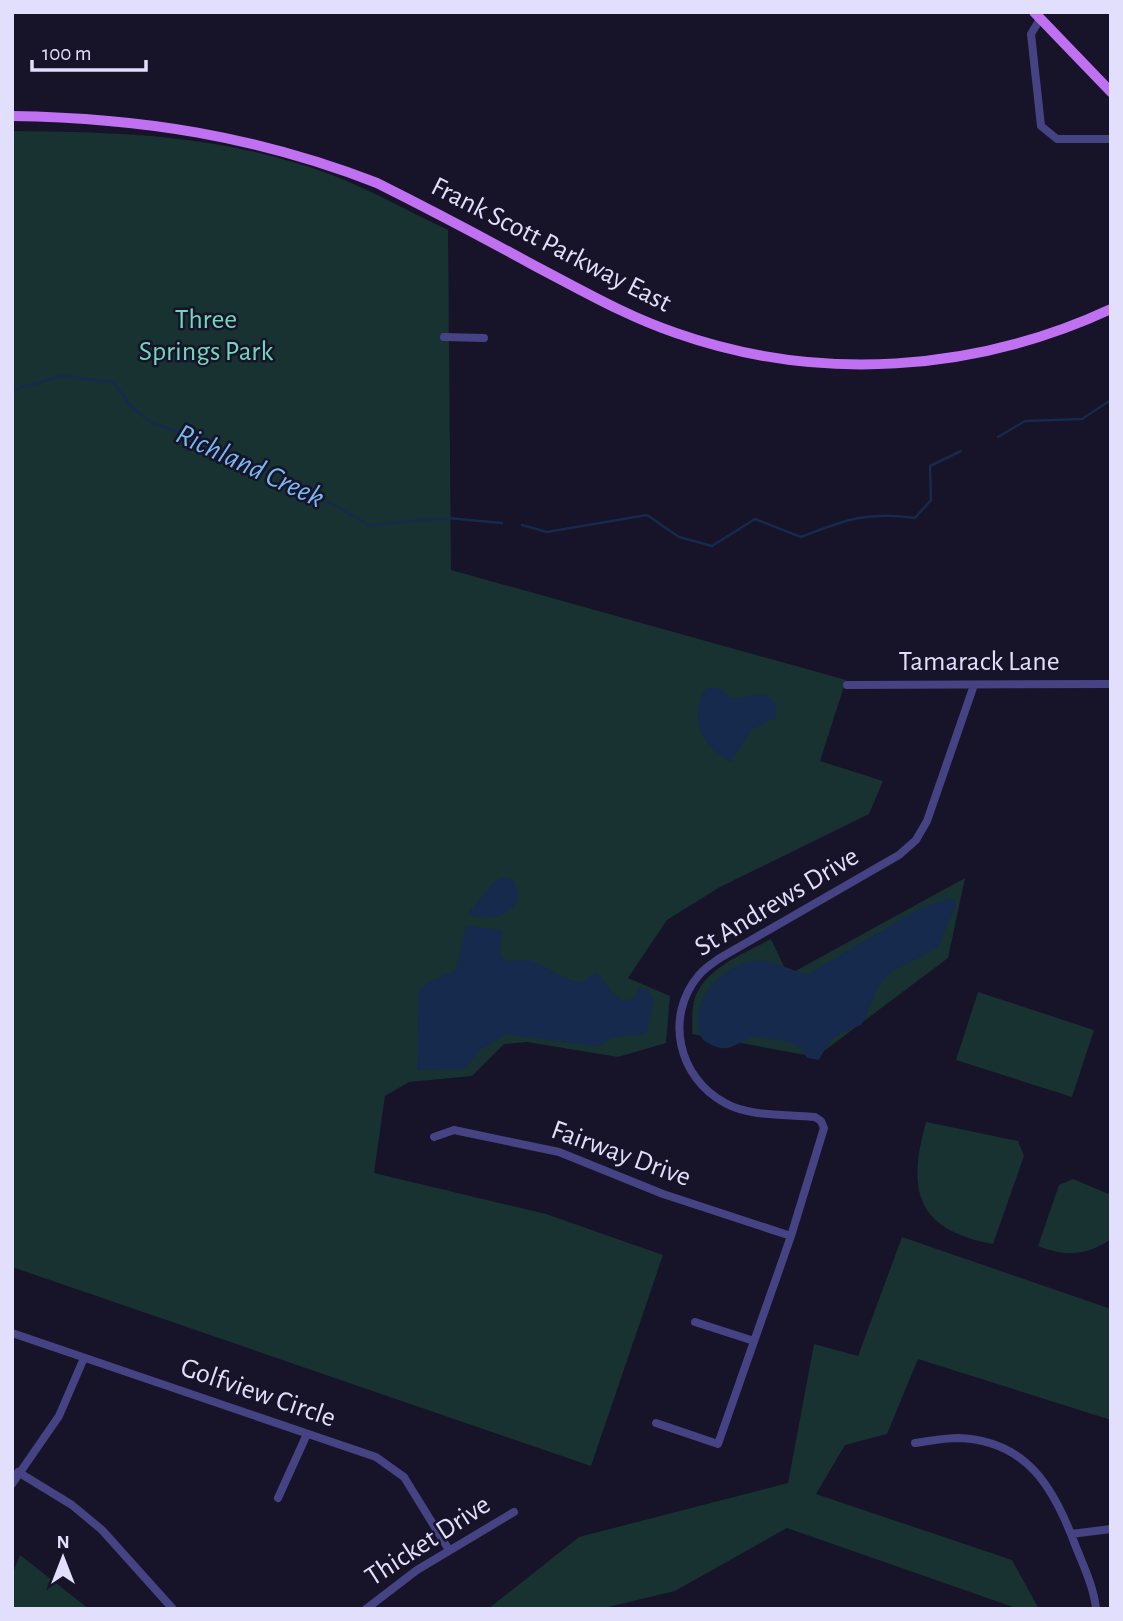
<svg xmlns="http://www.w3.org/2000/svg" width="1123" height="1621" font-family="'Alegreya Sans',sans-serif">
	<rect width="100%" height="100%" fill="#171329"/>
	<path fill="#173231" d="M 12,131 C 124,132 225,135 332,175 C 371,190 410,212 448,230 L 451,570 L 846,680 L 820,761 L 883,781 L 869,814 L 720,887 L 667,920 L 628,978 L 670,996 L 666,1043 L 618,1057 L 527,1042 L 504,1044 L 472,1076 L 409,1082 L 385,1096 L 374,1173 L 546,1214 L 663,1255 L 591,1466 L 12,1267 Z
		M 965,878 L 948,958 L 816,1057 L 692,1034 C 693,1024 691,1011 694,1001 C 702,969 745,953 771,939 L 788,975 Z
		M 978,992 L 1094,1030 L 1072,1097 L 956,1060 Z
		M 926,1122 L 1018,1141 L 1024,1156 L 993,1244 C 918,1230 906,1193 926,1122 Z
		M 1073,1179 L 1111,1195 L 1111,1239 C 1087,1256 1064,1257 1038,1246 L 1059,1185 Z
		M 902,1237 L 1111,1309 L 1111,1420 L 918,1359 L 887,1434 L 845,1445 L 816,1494 L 1012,1560 L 1039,1609 L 1019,1609 L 787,1528 L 675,1591 L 600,1609 L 488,1609 L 579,1537 L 788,1483 L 814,1344 L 858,1356 Z
		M 20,1555 L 89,1609 L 12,1609 L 12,1575 Z"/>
	<path fill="#152a4c" d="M 711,687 L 721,689 L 731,698 C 749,700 762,687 776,704 L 776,718 L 753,728 L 731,762 C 709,749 694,733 699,706 C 700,697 703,691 711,687 Z
		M 507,877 L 513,881 L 519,893 C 515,917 487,922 468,914 L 495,881 Z
		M 948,899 L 956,899 L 956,904 L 938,947 C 920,960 897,963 883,981 C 872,994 870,1012 861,1025 C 834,1035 832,1036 819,1060 L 807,1058 C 797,1036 777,1042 756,1036 C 733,1042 730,1058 703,1040 C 684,1006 721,964 755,961 C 771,959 792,971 808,974 L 921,908 Z
		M 466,926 L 502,930 L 500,953 L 505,961 L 529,960 L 572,981 L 581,982 L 597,972 L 611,992 L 624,1001 L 636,997 L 638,988 L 648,989 L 654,1001 L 647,1032 C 637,1038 627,1034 616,1037 C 607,1039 604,1045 594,1046 L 506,1034 L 481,1049 L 465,1069 L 417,1070 L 419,991 L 427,983 L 456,970 Z"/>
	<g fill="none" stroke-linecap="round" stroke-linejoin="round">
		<path stroke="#152a4c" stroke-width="2.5" d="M 12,390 L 61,376 L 113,382 L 132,407 L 152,423 L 204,441 L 233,460 L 277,472 L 369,525 L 447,518 L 502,523
			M 998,437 L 1025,421 L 1082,419 L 1111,400
			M 522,525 L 547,532 L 647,515 L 679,537 L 712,546 L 755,519 L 801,537 C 845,520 867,511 915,518 L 931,500 L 930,466 L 961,451"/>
		<path stroke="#454383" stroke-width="8" d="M 1040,19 L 1031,34 L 1041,126 L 1057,139 L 1111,139
			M 444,337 L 484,338
			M 847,685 L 1111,684
			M 434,1137 L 454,1130 L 559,1152 L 663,1194 L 791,1236
			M 695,1322 L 754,1341
			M 12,1333 L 376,1457 L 404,1477 L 449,1550
			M 656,1423 L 718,1444 L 791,1236 L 824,1128 L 821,1121 L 815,1117 C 786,1114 750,1117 725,1103 C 678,1078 664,1016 699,975 C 705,968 713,963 720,958 L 899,855 L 916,840 L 927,821 L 974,685
			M 915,1443 C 929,1441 944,1438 958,1438 C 1028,1440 1055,1490 1076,1547 C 1084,1567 1094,1588 1096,1609
			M 18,1472 L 72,1505 L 102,1530 L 173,1609
			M 12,1484 L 59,1416 L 84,1358
			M 278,1498 L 307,1434
			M 1071,1534 L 1111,1529
			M 366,1609 L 417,1570 L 514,1512"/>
		<path stroke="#c071f1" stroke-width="10" d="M 1034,12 L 1111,92
			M 12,116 C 141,118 256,136 377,183 C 431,210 484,238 537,267 C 583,291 628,317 676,333 C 818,383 975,372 1111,309"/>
	</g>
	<g text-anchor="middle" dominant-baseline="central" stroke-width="5" stroke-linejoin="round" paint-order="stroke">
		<g font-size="28" fill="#e2dffc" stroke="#171329">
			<text transform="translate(551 245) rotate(27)">Frank Scott Parkway East</text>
			<text x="979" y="662">Tamarack Lane</text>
			<text transform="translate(777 902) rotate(-31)">St Andrews Drive</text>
			<text transform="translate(621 1154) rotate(20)">Fairway Drive</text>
			<text transform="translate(258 1393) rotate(19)">Golfview Circle</text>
			<text transform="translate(428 1541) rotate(-33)">Thicket Drive</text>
		</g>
		<g font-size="28" fill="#70d6bc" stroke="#171329">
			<text x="206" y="320">Three<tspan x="206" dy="32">Springs Park</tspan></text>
		</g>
		<g font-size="30" font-style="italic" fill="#77b9f1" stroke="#171329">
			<text transform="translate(250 466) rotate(25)">Richland Creek</text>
		</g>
	</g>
	<rect width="1123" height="1621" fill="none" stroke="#e2dffc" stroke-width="28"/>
	<g transform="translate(63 1558)" stroke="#171329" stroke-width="5" paint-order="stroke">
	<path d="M0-5L12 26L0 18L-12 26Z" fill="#e2dffc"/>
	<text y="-10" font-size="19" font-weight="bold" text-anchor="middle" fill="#e2dffc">N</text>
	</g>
	<path d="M32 60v10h114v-10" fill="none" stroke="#e2dffc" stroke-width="3.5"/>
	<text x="42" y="60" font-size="21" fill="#e2dffc" stroke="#171329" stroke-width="5" paint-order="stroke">100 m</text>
</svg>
